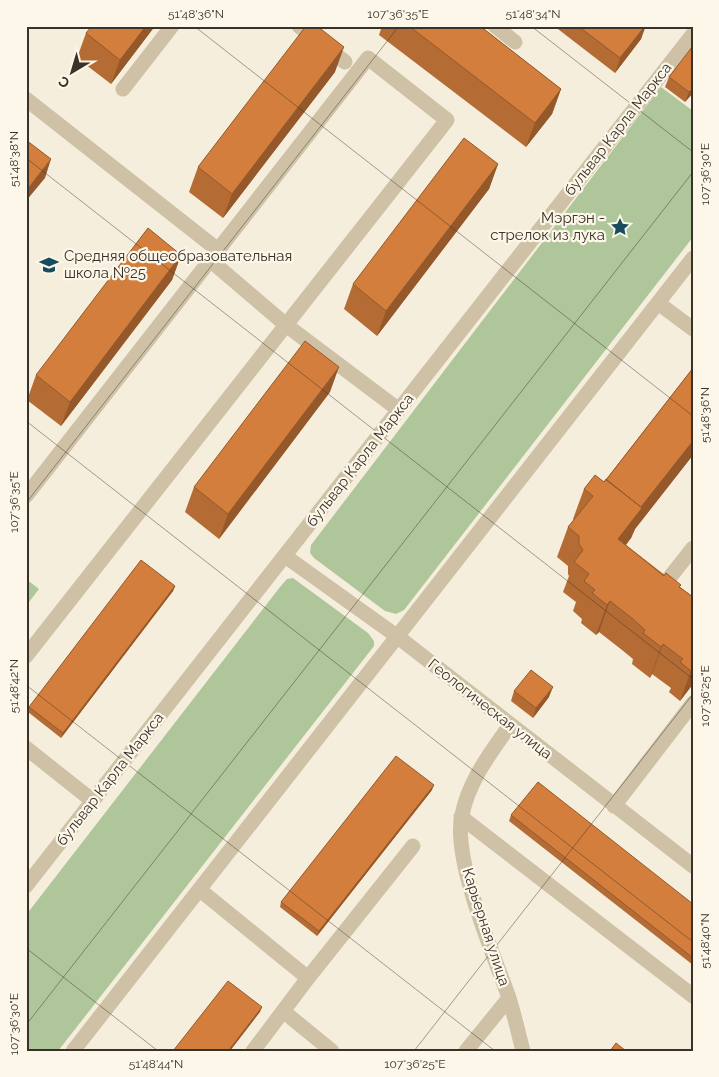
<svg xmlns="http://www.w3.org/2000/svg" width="719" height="1077" font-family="Raleway,sans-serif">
	<rect width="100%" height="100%" fill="#f5eedc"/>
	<path fill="#aec69a" d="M 661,87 L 693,111 L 693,237 L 404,610 L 396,614 L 385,611 L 314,558 L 310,553 L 311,545 Z
		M 293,578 L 368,633 L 374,641 L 374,646 L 58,1051 L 26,1051 L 26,915 L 280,587 L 287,579 Z
		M 26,579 L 39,589 L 26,606 Z"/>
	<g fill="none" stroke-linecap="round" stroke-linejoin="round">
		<path stroke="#cec1a6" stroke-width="15" d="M 299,26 L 345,62
			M 495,26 L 515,42
			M 123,89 L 172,26
			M 26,99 L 218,250
			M 210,260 L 286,325 L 399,410
			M 658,303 L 693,329
			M 26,496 L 368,58 L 447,120 L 26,656
			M 285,556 L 398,637 L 693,866
			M 661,594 L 663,586 L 693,548
			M 510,725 C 490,754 469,780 462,815 C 452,858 493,953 508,995 C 514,1013 518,1032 523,1051
			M 26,748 L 93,801
			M 614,806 L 693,703
			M 461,817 L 693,996
			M 26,886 L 693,34
			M 200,890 L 308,978 L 253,1051
			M 308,978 L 413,846
			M 283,1011 L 332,1051
			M 73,1051 L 693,258
			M 466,1051 L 509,998"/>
	</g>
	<path fill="#b56c34" d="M 155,26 L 111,84 L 77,58 L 86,33 Z
		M 382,26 L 480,26 L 561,89 L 552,114 L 526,147 L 379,35 Z
		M 554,26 L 646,26 L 641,39 L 615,73 Z
		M 693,47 L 693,93 L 685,102 L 665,87 L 669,77 Z
		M 335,72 L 223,218 L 189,192 L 198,167 Z
		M 498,164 L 489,189 L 377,336 L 344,309 L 353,284 Z
		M 181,255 L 172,280 L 61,426 L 27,400 L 36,375 Z
		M 693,368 L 693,455 L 635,529 L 631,538 L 626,545 L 693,597 L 693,684 L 680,701 L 669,692 L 671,688 L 652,674 L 650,678 L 632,664 L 633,659 L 622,650 L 599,632 L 596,635 L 581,623 L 582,619 L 573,611 L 576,602 L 563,592 L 569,576 L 568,574 L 568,566 L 557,557 L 568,527 L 574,520 L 573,519 L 584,489 L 604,482 Z
		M 330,392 L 219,539 L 185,512 L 194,487 Z
		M 175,586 L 173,591 L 61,738 L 28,712 L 29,707 Z
		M 514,691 L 549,697 L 533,718 L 511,701 Z
		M 432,790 L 317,936 L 280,907 L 281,902 Z
		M 511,815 L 693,904 L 693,965 L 509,821 Z"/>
	<path fill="#94582a" d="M 146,26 L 155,26 L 111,84 L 120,60 Z
		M 645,26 L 641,39 L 615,73 L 620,58 Z
		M 344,47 L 335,72 L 223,218 L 232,194 Z
		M 693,88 L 693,93 L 685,102 L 689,92 Z
		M 561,89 L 552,114 L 526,147 L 535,123 Z
		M 51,159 L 45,178 L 26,201 L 26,191 Z
		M 498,164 L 489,189 L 377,336 L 386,311 Z
		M 181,255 L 172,280 L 61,426 L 70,402 Z
		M 339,367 L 330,392 L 219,539 L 228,514 Z
		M 693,441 L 693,455 L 635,529 L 631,538 L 607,569 L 618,539 L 638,511 Z
		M 175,586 L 173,591 L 61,738 L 63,733 Z
		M 610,601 L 599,632 L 596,635 L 607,605 Z
		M 663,644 L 652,674 L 650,678 L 661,647 Z
		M 693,668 L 693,684 L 680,701 L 691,671 Z
		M 553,687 L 549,697 L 533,718 L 536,708 Z
		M 434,785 L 432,790 L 317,936 L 319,931 Z
		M 262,1007 L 260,1012 L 230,1051 L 228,1051 Z"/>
	<path fill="#d37e3c" stroke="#94582a" d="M 92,26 L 146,26 L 120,60 L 86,33 Z
		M 306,26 L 317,26 L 344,47 L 232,194 L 198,167 Z
		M 409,26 L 480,26 L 561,89 L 535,123 Z
		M 578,26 L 645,26 L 620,58 Z
		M 692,47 L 693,88 L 689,92 L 669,77 Z
		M 464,138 L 498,164 L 386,311 L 353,284 Z
		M 26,140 L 51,159 L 26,191 Z
		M 148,228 L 181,255 L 70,402 L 36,375 Z
		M 305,341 L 339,367 L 228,514 L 194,487 Z
		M 693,368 L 693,441 L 641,507 L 606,480 Z
		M 595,475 L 604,482 L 606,479 L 642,508 L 618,539 L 664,576 L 666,573 L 681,585 L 679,587 L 693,597 L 693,668 L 691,671 L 680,662 L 683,659 L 663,644 L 661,647 L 643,633 L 645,630 L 633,619 L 610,601 L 607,605 L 592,593 L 595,590 L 584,581 L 589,574 L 574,562 L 583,550 L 579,544 L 579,536 L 568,527 L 593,496 L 584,489 Z
		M 141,560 L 175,586 L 63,733 L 29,707 Z
		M 531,670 L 553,687 L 536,708 L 514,691 Z
		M 396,756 L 434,785 L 319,931 L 281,902 Z
		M 538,782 L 693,904 L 693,958 L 511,815 Z
		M 228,981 L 262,1007 L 228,1051 L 173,1051 Z
		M 616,1043 L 626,1051 L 610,1051 Z"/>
	<path fill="none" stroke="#3a3128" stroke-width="1" stroke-opacity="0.45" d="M 194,26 L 693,416M 531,26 L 693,152M 26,158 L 693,679M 26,421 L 693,942M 26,503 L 399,26M 26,685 L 495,1051M 26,948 L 158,1051M 26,1025 L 693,172M 414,1051 L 693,694"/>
	<defs>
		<g id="sight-bare" transform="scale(1.5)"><path d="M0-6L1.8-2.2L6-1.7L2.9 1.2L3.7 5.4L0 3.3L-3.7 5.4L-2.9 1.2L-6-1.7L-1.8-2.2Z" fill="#184d60" stroke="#fcf7e9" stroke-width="2.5" paint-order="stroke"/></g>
		<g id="school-bare" transform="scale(1.5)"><path d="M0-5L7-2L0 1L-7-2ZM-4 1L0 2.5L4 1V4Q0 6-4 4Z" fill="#184d60" stroke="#fcf7e9" stroke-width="2.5" paint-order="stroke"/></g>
	</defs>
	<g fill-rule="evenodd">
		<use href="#sight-bare" x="620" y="227"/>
		<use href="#school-bare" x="49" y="265"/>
	</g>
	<g text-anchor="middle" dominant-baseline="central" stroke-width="4.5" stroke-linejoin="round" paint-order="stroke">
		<g font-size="15" fill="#3a3128" stroke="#fcf7e9">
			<text transform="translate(618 129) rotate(-52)">бульвар Карла Маркса</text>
			<text transform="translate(360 460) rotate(-52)">бульвар Карла Маркса</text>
			<text transform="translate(490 709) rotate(38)">Геологическая улица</text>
			<text transform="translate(110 779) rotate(-52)">бульвар Карла Маркса</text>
			<text transform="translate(486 927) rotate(72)">Карьерная улица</text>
		</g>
		<g font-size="15" fill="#3a3128" stroke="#fcf7e9" text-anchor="end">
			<text x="605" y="218">Мэргэн -<tspan x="605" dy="17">стрелок из лука</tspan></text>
			<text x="64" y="256" text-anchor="start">Средняя общеобразовательная<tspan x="64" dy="17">школа №25</tspan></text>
		</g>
	</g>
	<rect width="719" height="1077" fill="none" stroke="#fcf7e9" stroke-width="55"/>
	<g transform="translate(72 72) rotate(218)" stroke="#fcf7e9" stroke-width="4" paint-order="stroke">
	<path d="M0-4L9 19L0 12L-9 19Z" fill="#3a3128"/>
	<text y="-8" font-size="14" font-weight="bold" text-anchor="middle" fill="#3a3128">С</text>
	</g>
	<rect x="28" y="28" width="664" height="1022" fill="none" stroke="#3a3128" stroke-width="2"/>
	<g font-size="12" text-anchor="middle" fill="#3a3128">
		<text x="196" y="18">51°48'36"N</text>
		<text x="398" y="18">107°36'35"E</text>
		<text x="533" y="18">51°48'34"N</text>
		<text transform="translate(14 159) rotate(-90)" y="4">51°48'38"N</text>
		<text transform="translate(705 174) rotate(-90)" y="4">107°36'30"E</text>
		<text transform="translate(705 415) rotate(-90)" y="4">51°48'36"N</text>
		<text transform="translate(14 502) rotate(-90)" y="4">107°36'35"E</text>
		<text transform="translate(14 686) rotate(-90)" y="4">51°48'42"N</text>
		<text transform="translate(705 696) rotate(-90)" y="4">107°36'25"E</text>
		<text transform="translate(705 941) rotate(-90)" y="4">51°48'40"N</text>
		<text transform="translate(14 1024) rotate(-90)" y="4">107°36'30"E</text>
		<text x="156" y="1068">51°48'44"N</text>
		<text x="415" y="1068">107°36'25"E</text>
	</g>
</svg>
